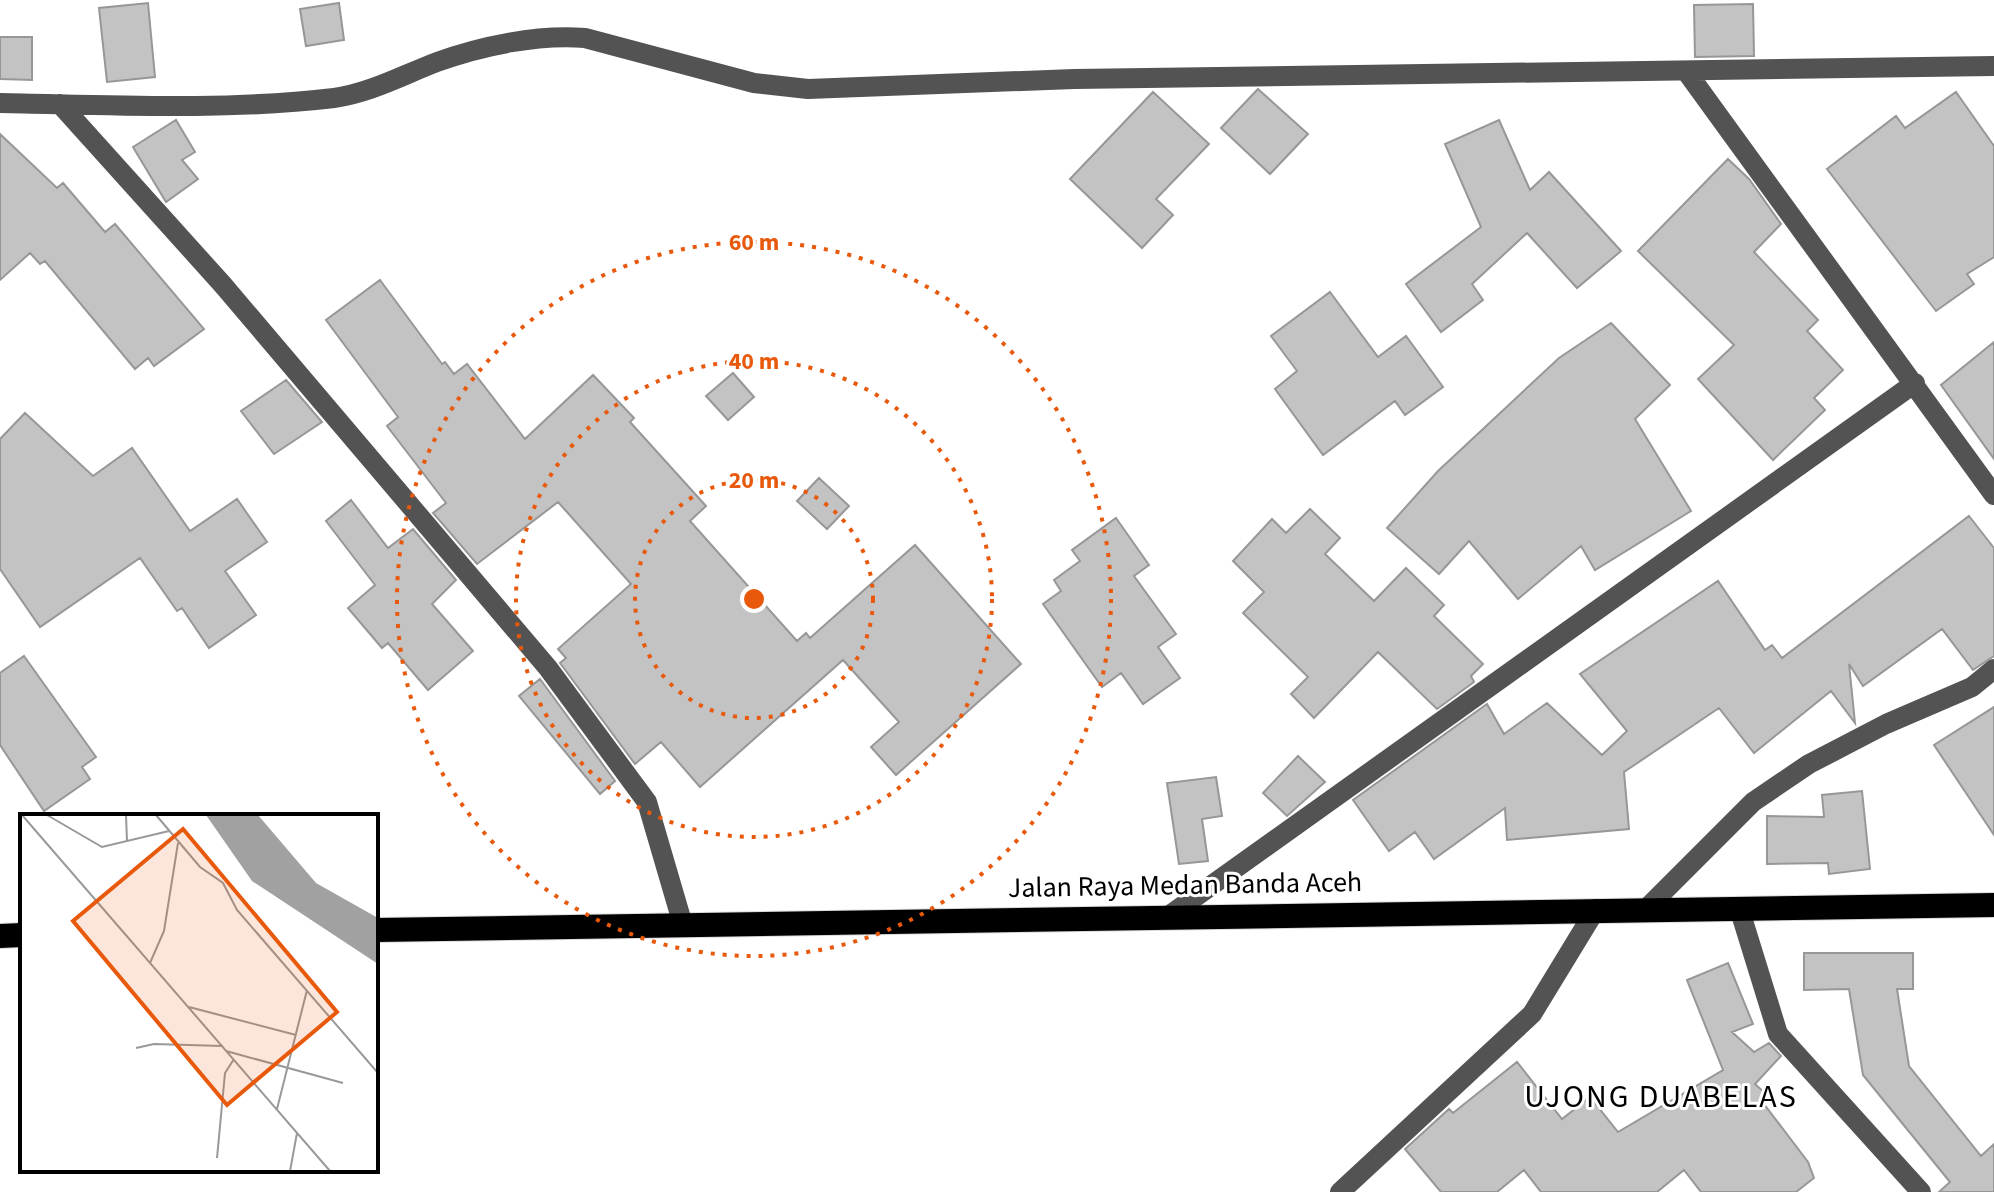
<svg xmlns="http://www.w3.org/2000/svg" width="1994" height="1192" font-family="'Source Sans 3',sans-serif">
	<rect width="100%" height="100%" fill="#fff"/>
	<path fill="#c3c3c3" stroke="#979797" stroke-width="2" d="M 148,3 L 155,77 L 107,82 L 99,8 Z
		M 339,3 L 344,40 L 306,46 L 300,9 Z
		M 1753,4 L 1754,56 L 1695,57 L 1694,5 Z
		M 0,37 L 32,37 L 32,80 L 0,79 Z
		M 1258,89 L 1308,134 L 1270,174 L 1221,128 Z
		M 1153,92 L 1209,144 L 1156,199 L 1173,215 L 1142,248 L 1070,179 Z
		M 1956,92 L 1994,146 L 1994,257 L 1967,274 L 1974,284 L 1936,311 L 1827,169 L 1896,116 L 1905,128 Z
		M 176,120 L 195,152 L 182,160 L 198,179 L 166,202 L 133,147 Z
		M 1499,120 L 1530,190 L 1549,172 L 1621,251 L 1577,288 L 1527,233 L 1472,284 L 1483,300 L 1441,332 L 1406,284 L 1481,227 L 1445,144 Z
		M 0,134 L 57,188 L 63,183 L 105,232 L 115,224 L 204,329 L 154,366 L 148,358 L 135,369 L 45,261 L 40,264 L 30,253 L 0,280 Z
		M 1728,159 L 1749,179 L 1781,224 L 1754,252 L 1818,320 L 1807,331 L 1843,370 L 1814,398 L 1825,410 L 1773,460 L 1698,379 L 1734,345 L 1638,251 Z
		M 380,280 L 442,364 L 445,362 L 454,374 L 467,364 L 525,439 L 593,375 L 634,418 L 630,422 L 706,506 L 690,521 L 797,641 L 806,633 L 810,638 L 915,545 L 1021,664 L 896,775 L 871,747 L 899,722 L 843,660 L 700,787 L 661,742 L 635,764 L 560,663 L 566,658 L 558,649 L 631,584 L 558,502 L 477,564 L 433,513 L 446,503 L 387,426 L 398,417 L 326,320 Z
		M 1330,292 L 1378,357 L 1406,336 L 1443,387 L 1405,415 L 1395,401 L 1323,455 L 1275,389 L 1297,371 L 1271,336 Z
		M 1611,323 L 1670,385 L 1635,419 L 1691,511 L 1595,570 L 1581,546 L 1518,599 L 1469,541 L 1439,574 L 1387,528 L 1438,471 L 1559,358 Z
		M 1994,342 L 1994,459 L 1941,385 Z
		M 733,373 L 754,397 L 728,420 L 706,396 Z
		M 286,380 L 322,422 L 274,454 L 241,411 Z
		M 25,413 L 93,476 L 132,448 L 190,531 L 237,499 L 267,542 L 225,571 L 256,615 L 209,648 L 182,608 L 177,611 L 140,558 L 40,627 L 0,569 L 0,439 Z
		M 819,478 L 849,506 L 827,529 L 797,501 Z
		M 351,500 L 388,548 L 413,529 L 456,580 L 432,604 L 473,651 L 428,690 L 388,643 L 382,648 L 348,608 L 375,585 L 326,521 Z
		M 1310,509 L 1340,538 L 1325,554 L 1374,601 L 1406,568 L 1444,605 L 1434,616 L 1483,664 L 1471,676 L 1474,682 L 1437,709 L 1378,652 L 1314,718 L 1291,694 L 1308,677 L 1243,613 L 1264,592 L 1233,561 L 1272,519 L 1286,533 Z
		M 1969,516 L 1994,548 L 1994,656 L 1973,670 L 1942,629 L 1863,686 L 1849,664 L 1855,723 L 1831,691 L 1754,753 L 1719,708 L 1624,772 L 1629,829 L 1507,840 L 1505,808 L 1434,859 L 1415,832 L 1389,851 L 1353,800 L 1487,704 L 1504,734 L 1547,703 L 1602,755 L 1627,731 L 1580,674 L 1718,581 L 1765,650 L 1772,645 L 1782,658 Z
		M 1116,518 L 1149,565 L 1134,576 L 1176,634 L 1158,647 L 1180,678 L 1143,704 L 1121,673 L 1102,687 L 1043,604 L 1061,591 L 1054,580 L 1080,561 L 1072,550 Z
		M 24,656 L 96,757 L 82,767 L 90,779 L 44,811 L 0,745 L 0,673 Z
		M 540,679 L 615,781 L 600,794 L 519,696 Z
		M 1994,707 L 1994,835 L 1934,745 Z
		M 1298,756 L 1325,782 L 1287,816 L 1263,793 Z
		M 1216,777 L 1222,816 L 1202,819 L 1208,861 L 1179,864 L 1167,783 Z
		M 1862,791 L 1870,869 L 1829,874 L 1828,863 L 1767,864 L 1767,816 L 1824,817 L 1822,795 Z
		M 1804,953 L 1913,953 L 1913,989 L 1897,989 L 1909,1066 L 1981,1156 L 1994,1144 L 1994,1192 L 1939,1192 L 1950,1182 L 1863,1075 L 1849,989 L 1804,990 Z
		M 1728,963 L 1753,1024 L 1732,1032 L 1754,1052 L 1769,1043 L 1781,1056 L 1755,1084 L 1766,1094 L 1761,1100 L 1808,1162 L 1814,1178 L 1796,1192 L 1701,1192 L 1684,1170 L 1657,1192 L 1541,1192 L 1524,1170 L 1497,1192 L 1441,1192 L 1405,1149 L 1449,1109 L 1453,1113 L 1517,1062 L 1562,1119 L 1590,1097 L 1618,1132 L 1723,1070 L 1687,980 Z"/>
	<g fill="none" stroke-linecap="round" stroke-linejoin="round">
		<g stroke="#dbdbdb" stroke-width="26">
			<path id="highway" d="M 376,930 L 1994,905
				M 0,936 L 22,935"/>
		</g>
		<path stroke="#535353" stroke-width="20" d="M 1686,71 L 1994,495
			M 0,103 C 110,105 224,111 334,98 C 370,93 403,75 437,62 C 481,46 538,34 585,38 L 754,83 L 808,89 L 1074,79 L 1994,66
			M 60,104 L 223,285 L 548,668 L 647,802 L 683,925
			M 1645,910 L 1753,802 L 1809,764 L 1886,724 L 1972,687 L 1994,669
			M 1740,911 L 1778,1034 L 1921,1192
			M 1170,915 L 1915,383
			M 1340,1192 L 1532,1014 L 1596,909"/>
		<use href="#highway" stroke="#000" stroke-width="24"/>
	</g>
	<g fill="none" stroke="#e8590c" stroke-width="4" stroke-dasharray="4 8">
		<circle cx="754" cy="599" r="119"/>
		<circle cx="754" cy="599" r="238"/>
		<circle cx="754" cy="599" r="357"/>
	</g>
	<g text-anchor="middle" dominant-baseline="central" stroke-width="6" stroke-linejoin="round" paint-order="stroke">
		<g font-size="28" fill="#000" stroke="#fff">
			<text transform="translate(1185 885) rotate(-1)">Jalan Raya Medan Banda Aceh</text>
		</g>
		<g font-size="32" letter-spacing="2" fill="#000" stroke="#fff">
			<text x="1661" y="1097">UJONG DUABELAS</text>
		</g>
	</g>
	<g transform="translate(20 814)">
		<rect width="358" height="358" fill="#fff"/>
		<path d="M 186,1 L 238,1 L 296,69 L 358,104 L 358,150 L 232,67 Z" fill="#a1a1a1"/>
		<path fill="none" stroke="#999" stroke-width="2" d="M 2,1 L 310,357M 27,1 L 82,33 L 149,17M 106,1 L 107,28M 136,1 L 180,53 L 203,69 L 217,96 L 358,259M 130,149 L 144,117 L 158,29M 169,193 L 276,221M 116,234 L 134,230 L 203,232M 206,237 L 323,269M 257,295 L 287,176M 197,344 L 205,259 L 214,245M 270,357 L 277,319"/>
		<path fill="#e8590c" fill-opacity="0.15" stroke="#e8590c" stroke-width="4" d="M 163,15 L 317,198 L 207,291 L 53,107 Z"/>
		<rect width="358" height="358" fill="none" stroke="#000" stroke-width="4"/>
	</g>
	<circle cx="754" cy="599" r="12" fill="#e8590c" stroke="#fff" stroke-width="4"/>
	<g font-size="24" text-anchor="middle" font-weight="bold" fill="#e8590c" stroke="#fff" stroke-width="6" stroke-linejoin="round" paint-order="stroke">
		<text x="754" y="250">60 m</text>
		<text x="754" y="369">40 m</text>
		<text x="754" y="488">20 m</text>
	</g>
</svg>
